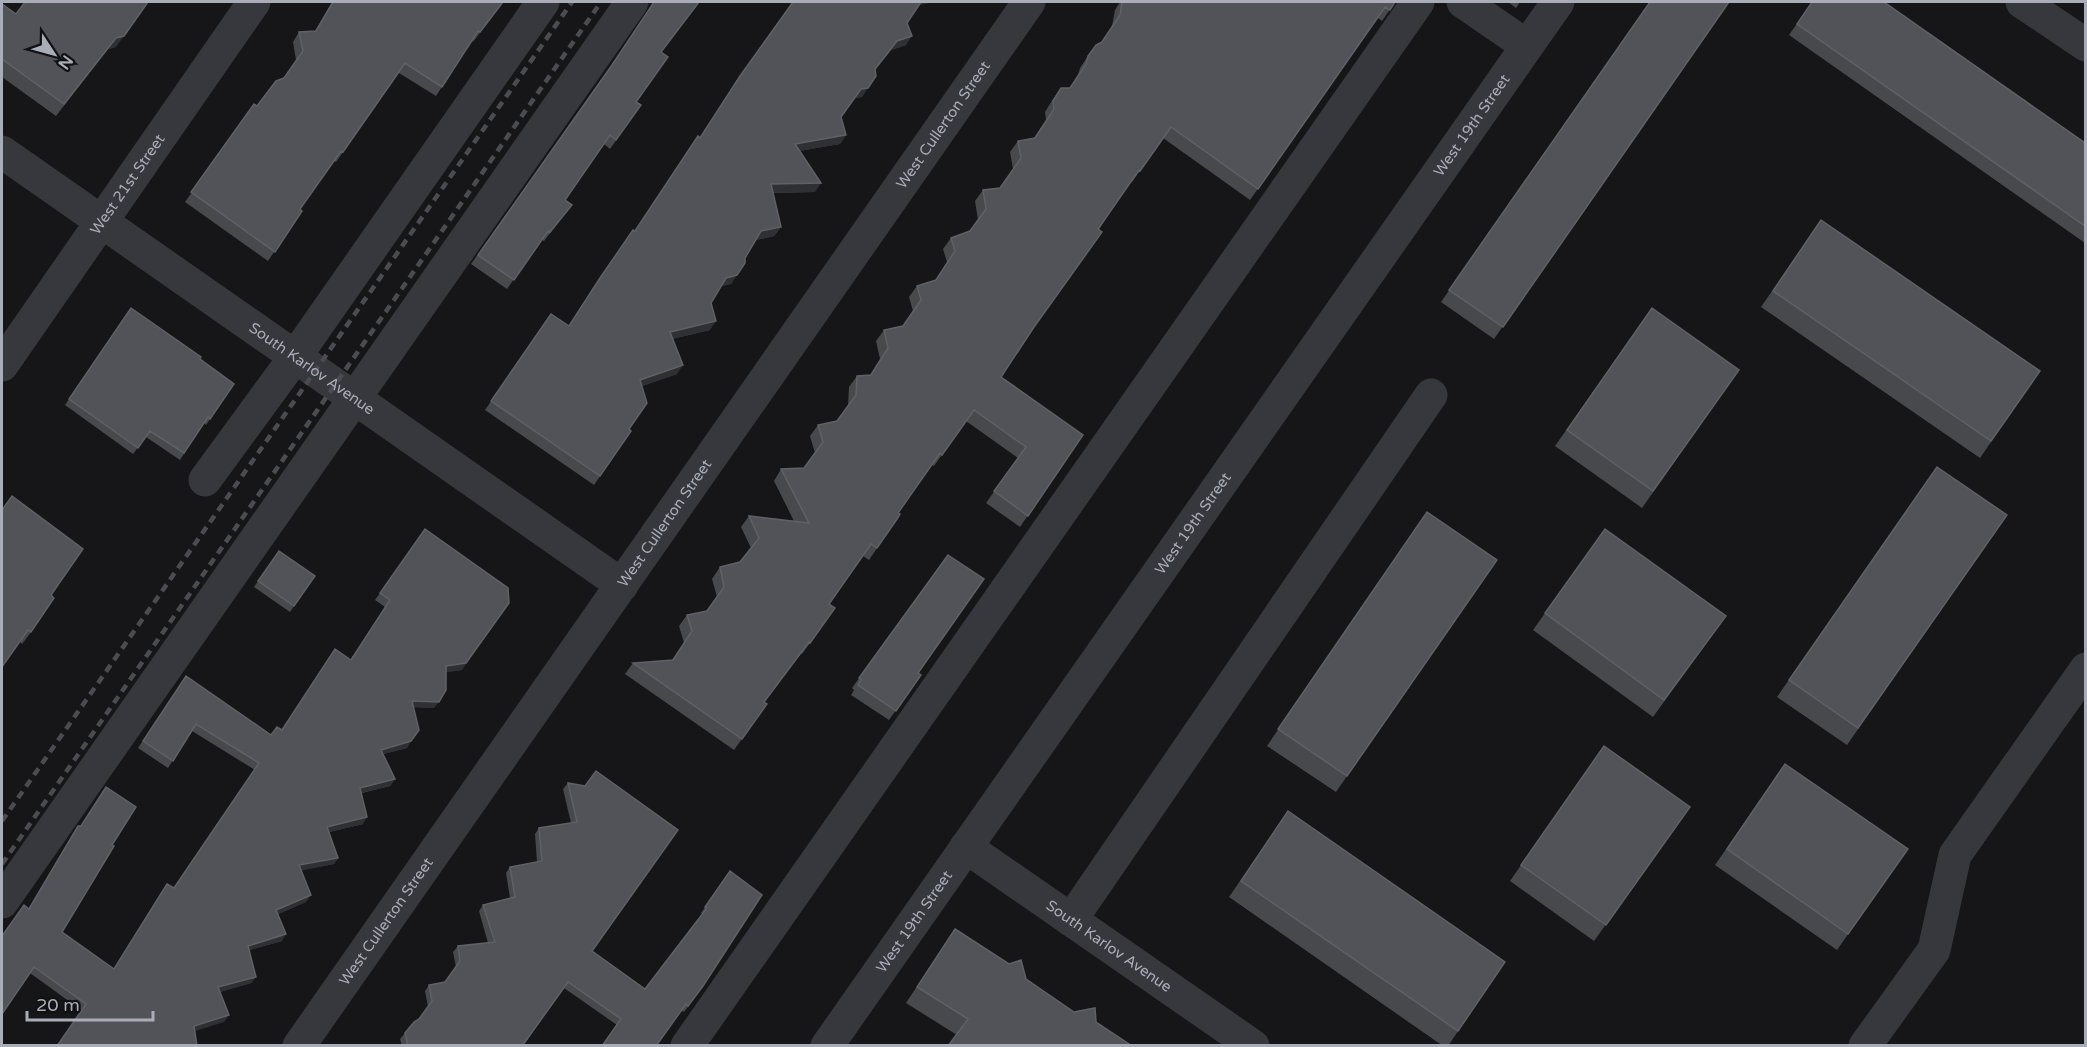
<svg xmlns="http://www.w3.org/2000/svg" width="2087" height="1047" font-family="'Varela Round',sans-serif">
	<rect width="100%" height="100%" fill="#161618"/>
	<g fill="none" stroke-linecap="round" stroke-linejoin="round">
		<g stroke="#37383d" stroke-width="33">
			<path d="M 1463,2 L 1527,46"/>
			<path d="M 2022,2 L 2086,45"/>
			<path id="s1" d="M 2,152 L 622,585"/>
			<path id="s2" d="M 2,365 L 254,2"/>
			<path d="M 205,480 L 295,357 L 543,2"/>
			<path id="s3" d="M 966,847 L 1253,1046"/>
			<path d="M 2,902 L 632,2"/>
			<path d="M 1071,920 L 1431,395"/>
			<path id="s4" d="M 299,1046 L 1029,2"/>
			<path d="M 687,1046 L 1418,2"/>
			<path id="s5" d="M 827,1046 L 1558,2"/>
			<path d="M 1865,1046 L 1934,950 L 1955,855 L 2086,669"/>
		</g>
		<path stroke="#4a4c52" stroke-width="4.5" stroke-dasharray="8 6" stroke-linecap="butt" d="M 2,821 L 572,2
			M 2,864 L 601,2"/>
	</g>
	<path fill="#47494d" d="M 332,2 L 503,2 L 473,42 L 472,41 L 436,96 L 399,73 L 336,162 L 334,161 L 300,209 L 302,211 L 268,261 L 185,202 L 254,104 L 257,106 L 284,78 L 296,60 L 293,42 L 299,32 L 315,31 Z
		M 793,2 L 929,2 L 928,3 L 919,5 L 907,23 L 906,45 L 891,50 L 875,70 L 862,97 L 855,98 L 841,117 L 846,135 L 840,144 L 799,151 L 815,192 L 773,193 L 781,227 L 774,236 L 756,240 L 745,258 L 731,284 L 720,286 L 711,303 L 710,330 L 672,339 L 677,374 L 642,386 L 629,429 L 631,431 L 594,485 L 485,410 L 551,314 L 569,326 L 594,287 L 633,230 L 635,231 L 700,138 Z
		M 1120,2 L 1395,2 L 1382,21 L 1378,18 L 1250,200 L 1163,138 L 1132,182 L 1131,181 L 1001,377 L 1083,435 L 1020,527 L 986,503 L 1018,458 L 966,421 L 934,466 L 932,465 L 898,513 L 897,519 L 869,560 L 863,556 L 829,604 L 835,608 L 802,654 L 801,653 L 764,702 L 767,704 L 734,750 L 625,674 L 633,663 L 672,660 L 684,643 L 679,626 L 687,615 L 707,611 L 717,597 L 712,579 L 720,567 L 740,562 L 751,548 L 741,527 L 749,516 L 794,521 L 774,481 L 781,469 L 804,468 L 815,453 L 810,436 L 818,425 L 837,421 L 848,406 L 849,387 L 857,376 L 870,375 L 880,359 L 876,341 L 884,330 L 903,326 L 913,311 L 909,297 L 917,286 L 935,281 L 947,262 L 943,249 L 951,238 L 970,231 L 978,220 L 975,201 L 983,190 L 1000,188 L 1013,169 L 1010,152 L 1018,141 L 1034,138 L 1046,120 L 1045,112 L 1053,99 L 1061,88 L 1070,88 L 1078,75 L 1080,68 L 1088,56 L 1101,42 L 1112,26 L 1115,10 Z
		M 1508,2 L 1520,2 L 1516,8 Z
		M 1650,2 L 1729,2 L 1494,339 L 1441,302 Z
		M 1812,2 L 2085,143 L 2085,243 L 1789,35 Z
		M 2,4 L 16,14 L 116,47 L 108,49 L 56,116 L 2,77 Z
		M 662,52 L 636,102 L 641,105 L 610,149 L 604,144 L 565,200 L 572,205 L 544,241 L 542,240 L 507,289 L 471,264 L 607,72 Z
		M 1821,220 L 2040,371 L 1980,458 L 1761,307 Z
		M 131,308 L 234,384 L 206,425 L 204,423 L 180,460 L 146,437 L 133,454 L 65,405 Z
		M 1652,308 L 1739,370 L 1642,508 L 1555,446 Z
		M 1937,467 L 2007,515 L 1847,745 L 1777,697 Z
		M 1427,512 L 1497,560 L 1336,792 L 1267,746 Z
		M 425,529 L 462,670 L 446,672 L 434,708 L 413,707 L 407,748 L 383,754 L 395,779 L 390,786 L 362,793 L 363,824 L 329,832 L 338,858 L 334,864 L 301,870 L 306,902 L 278,914 L 282,941 L 249,950 L 256,977 L 251,983 L 220,992 L 224,1022 L 81,1010 L 30,973 L 29,909 L 78,826 L 112,845 L 62,932 L 114,969 L 174,888 L 255,770 L 192,731 L 168,768 L 138,748 L 186,676 L 271,735 L 282,730 L 351,659 L 385,607 L 375,600 Z
		M 1605,529 L 1726,616 L 1653,717 L 1533,630 Z
		M 279,551 L 315,576 L 290,612 L 254,587 Z
		M 948,555 L 918,673 L 921,675 L 889,720 L 851,695 L 854,690 L 852,688 Z
		M 51,595 L 31,632 L 22,644 L 20,642 Z
		M 1604,746 L 1690,807 L 1594,941 L 1510,881 Z
		M 1785,764 L 1908,849 L 1837,950 L 1715,865 Z
		M 568,783 L 585,786 L 592,951 L 645,989 L 702,914 L 701,913 L 730,871 L 699,992 L 684,1012 L 682,1011 L 617,1025 L 564,988 L 523,1046 L 402,1046 L 400,1039 L 405,1033 L 419,1019 L 428,1007 L 425,991 L 429,985 L 445,982 L 456,967 L 453,952 L 458,946 L 488,943 L 479,911 L 483,905 L 510,898 L 506,873 L 510,867 L 537,862 L 535,834 L 539,828 L 571,823 L 563,789 Z
		M 1288,811 L 1505,962 L 1448,1046 L 1443,1046 L 1229,897 Z
		M 955,929 L 1074,1012 L 1096,1022 L 957,1035 L 906,1003 Z"/>
	<path fill="#2f3033" d="M 148,2 L 116,47 L 108,49 L 56,116 L 116,38 Z
		M 921,2 L 929,2 L 928,3 L 919,5 Z
		M 912,36 L 906,45 L 891,50 L 869,78 L 897,41 Z
		M 868,88 L 862,97 L 855,98 L 861,89 Z
		M 846,135 L 840,144 L 788,153 L 795,144 Z
		M 821,183 L 815,192 L 765,193 L 771,184 Z
		M 781,227 L 774,236 L 755,240 L 761,231 Z
		M 737,275 L 731,284 L 719,287 L 726,278 Z
		M 716,321 L 710,330 L 663,341 L 670,332 Z
		M 683,365 L 677,374 L 634,389 L 640,380 Z
		M 509,603 L 462,670 L 442,673 L 446,666 Z
		M 412,701 L 439,702 L 434,708 L 407,707 Z
		M 411,741 L 407,748 L 377,756 L 381,750 Z
		M 395,779 L 390,786 L 356,794 L 360,788 Z
		M 367,817 L 363,824 L 322,834 L 327,827 Z
		M 338,858 L 334,864 L 295,872 L 299,865 Z
		M 311,895 L 306,902 L 272,917 L 276,910 Z
		M 286,934 L 282,941 L 243,952 L 248,946 Z
		M 256,977 L 251,983 L 213,994 L 218,987 Z
		M 229,1015 L 224,1022 L 189,1033 L 194,1026 Z"/>
	<path fill="#525359" stroke="#5f6168" stroke-width="1.5" d="M 25,2 L 148,2 L 124,36 L 116,38 L 64,104 L 2,59 L 2,4 L 16,14 Z
		M 333,2 L 503,2 L 480,32 L 478,31 L 442,87 L 405,63 L 343,152 L 341,151 L 300,209 L 302,211 L 275,252 L 191,192 L 254,104 L 257,106 L 276,81 L 284,78 L 303,51 L 299,32 L 316,31 Z
		M 654,2 L 699,2 L 661,52 L 668,57 L 636,102 L 641,105 L 616,140 L 610,135 L 565,200 L 572,205 L 550,232 L 548,231 L 514,280 L 478,255 L 612,65 Z
		M 793,2 L 921,2 L 907,23 L 912,36 L 897,41 L 875,69 L 876,76 L 868,88 L 861,89 L 841,117 L 846,135 L 795,144 L 821,183 L 771,184 L 781,227 L 761,231 L 745,258 L 745,263 L 737,275 L 726,278 L 711,303 L 716,321 L 670,332 L 683,365 L 640,380 L 647,403 L 629,429 L 631,431 L 600,476 L 491,401 L 551,314 L 569,326 L 600,278 L 633,230 L 635,231 L 698,136 L 700,138 L 740,76 Z
		M 1122,2 L 1395,2 L 1390,10 L 1385,7 L 1258,189 L 1171,127 L 1140,171 L 1139,170 L 1098,229 L 1102,232 L 1034,327 L 1001,377 L 1083,435 L 1028,516 L 994,491 L 1026,447 L 974,410 L 942,455 L 940,453 L 898,513 L 900,514 L 897,519 L 877,548 L 871,544 L 829,604 L 835,608 L 810,643 L 809,642 L 764,702 L 767,704 L 742,739 L 633,663 L 673,660 L 692,631 L 687,615 L 707,611 L 724,587 L 720,567 L 740,562 L 759,538 L 749,516 L 809,523 L 781,469 L 804,468 L 823,442 L 818,425 L 837,421 L 856,395 L 857,376 L 871,375 L 888,348 L 884,330 L 903,326 L 921,300 L 917,286 L 936,280 L 955,251 L 951,238 L 970,231 L 986,209 L 983,190 L 1000,188 L 1021,158 L 1018,141 L 1035,138 L 1054,109 L 1053,101 L 1061,88 L 1070,88 L 1086,64 L 1088,56 L 1096,45 L 1102,42 L 1120,15 Z
		M 1650,2 L 1729,2 L 1503,327 L 1449,290 Z
		M 1812,2 L 1884,2 L 2085,143 L 2085,226 L 1797,24 Z
		M 1821,220 L 2040,371 L 1991,441 L 1773,291 Z
		M 131,308 L 201,357 L 200,359 L 234,384 L 210,419 L 208,417 L 184,453 L 150,431 L 138,448 L 69,399 Z
		M 1652,308 L 1739,370 L 1653,491 L 1567,430 Z
		M 1937,467 L 2007,515 L 1858,728 L 1789,680 Z
		M 12,496 L 83,549 L 51,595 L 54,598 L 31,632 L 28,630 L 2,667 L 2,510 Z
		M 1427,512 L 1497,560 L 1347,776 L 1278,729 Z
		M 425,529 L 508,588 L 509,603 L 466,663 L 446,666 L 446,690 L 439,702 L 412,701 L 419,730 L 411,741 L 381,750 L 395,779 L 360,788 L 367,817 L 327,827 L 338,858 L 299,865 L 311,895 L 276,910 L 286,934 L 248,946 L 256,977 L 218,987 L 229,1015 L 194,1026 L 197,1046 L 57,1046 L 86,1004 L 34,967 L 2,1014 L 2,936 L 24,905 L 29,909 L 78,826 L 81,826 L 106,787 L 136,807 L 112,845 L 114,846 L 62,932 L 114,969 L 167,884 L 174,888 L 259,763 L 196,724 L 173,761 L 143,741 L 186,676 L 271,735 L 277,727 L 282,730 L 335,649 L 351,660 L 390,600 L 380,593 Z
		M 1605,529 L 1726,616 L 1664,700 L 1545,613 Z
		M 279,551 L 315,576 L 294,606 L 258,581 Z
		M 948,555 L 984,579 L 918,673 L 921,675 L 896,711 L 858,685 L 861,680 L 859,678 Z
		M 1604,746 L 1690,807 L 1606,925 L 1521,865 Z
		M 1785,764 L 1908,849 L 1848,934 L 1727,849 Z
		M 596,771 L 678,830 L 592,951 L 645,989 L 707,908 L 705,907 L 730,871 L 762,895 L 703,986 L 688,1006 L 686,1004 L 656,1046 L 602,1046 L 621,1019 L 568,982 L 522,1046 L 408,1046 L 405,1033 L 414,1022 L 419,1019 L 432,1001 L 429,985 L 445,982 L 460,961 L 458,946 L 495,942 L 483,905 L 515,897 L 510,867 L 542,861 L 539,828 L 577,822 L 568,783 L 585,786 Z
		M 1288,811 L 1505,962 L 1458,1031 L 1241,881 Z
		M 955,929 L 1009,964 L 1021,960 L 1026,979 L 1074,1012 L 1095,1008 L 1096,1022 L 1132,1046 L 948,1046 L 968,1019 L 917,987 Z"/>
	<g text-anchor="middle" dominant-baseline="central" stroke-width="5" stroke-linejoin="round" paint-order="stroke">
		<g font-size="15" fill="#a8adb8" stroke="#111113">
			<text stroke="none"><textPath href="#s4" startOffset="1124">West Cullerton Street</textPath></text>
			<text stroke="none"><textPath href="#s5" startOffset="1124">West 19th Street</textPath></text>
			<text stroke="none"><textPath href="#s2" startOffset="220">West 21st Street</textPath></text>
			<text stroke="none"><textPath href="#s1" startOffset="378">South Karlov Avenue</textPath></text>
			<text stroke="none"><textPath href="#s5" startOffset="638">West 19th Street</textPath></text>
			<text stroke="none"><textPath href="#s4" startOffset="638">West Cullerton Street</textPath></text>
			<text stroke="none"><textPath href="#s4" startOffset="152">West Cullerton Street</textPath></text>
			<text stroke="none"><textPath href="#s5" startOffset="152">West 19th Street</textPath></text>
			<text stroke="none"><textPath href="#s3" startOffset="174">South Karlov Avenue</textPath></text>
		</g>
	</g>
	<rect width="2087" height="1047" fill="none" stroke="#a8adb8" stroke-width="6"/>
	<g transform="translate(54 54) rotate(126)" stroke="#111113" stroke-width="4.5" paint-order="stroke">
	<path d="M0-4.5L10 22L0 15L-10 22Z" fill="#a8adb8"/>
	<text y="-9" font-size="16" font-weight="bold" text-anchor="middle" fill="#a8adb8">N</text>
	</g>
	<path d="M27 1011v9h126v-9" fill="none" stroke="#a8adb8" stroke-width="3"/>
	<text x="36" y="1011" font-size="18" fill="#a8adb8" stroke="#111113" stroke-width="4.5" paint-order="stroke">20 m</text>
</svg>
